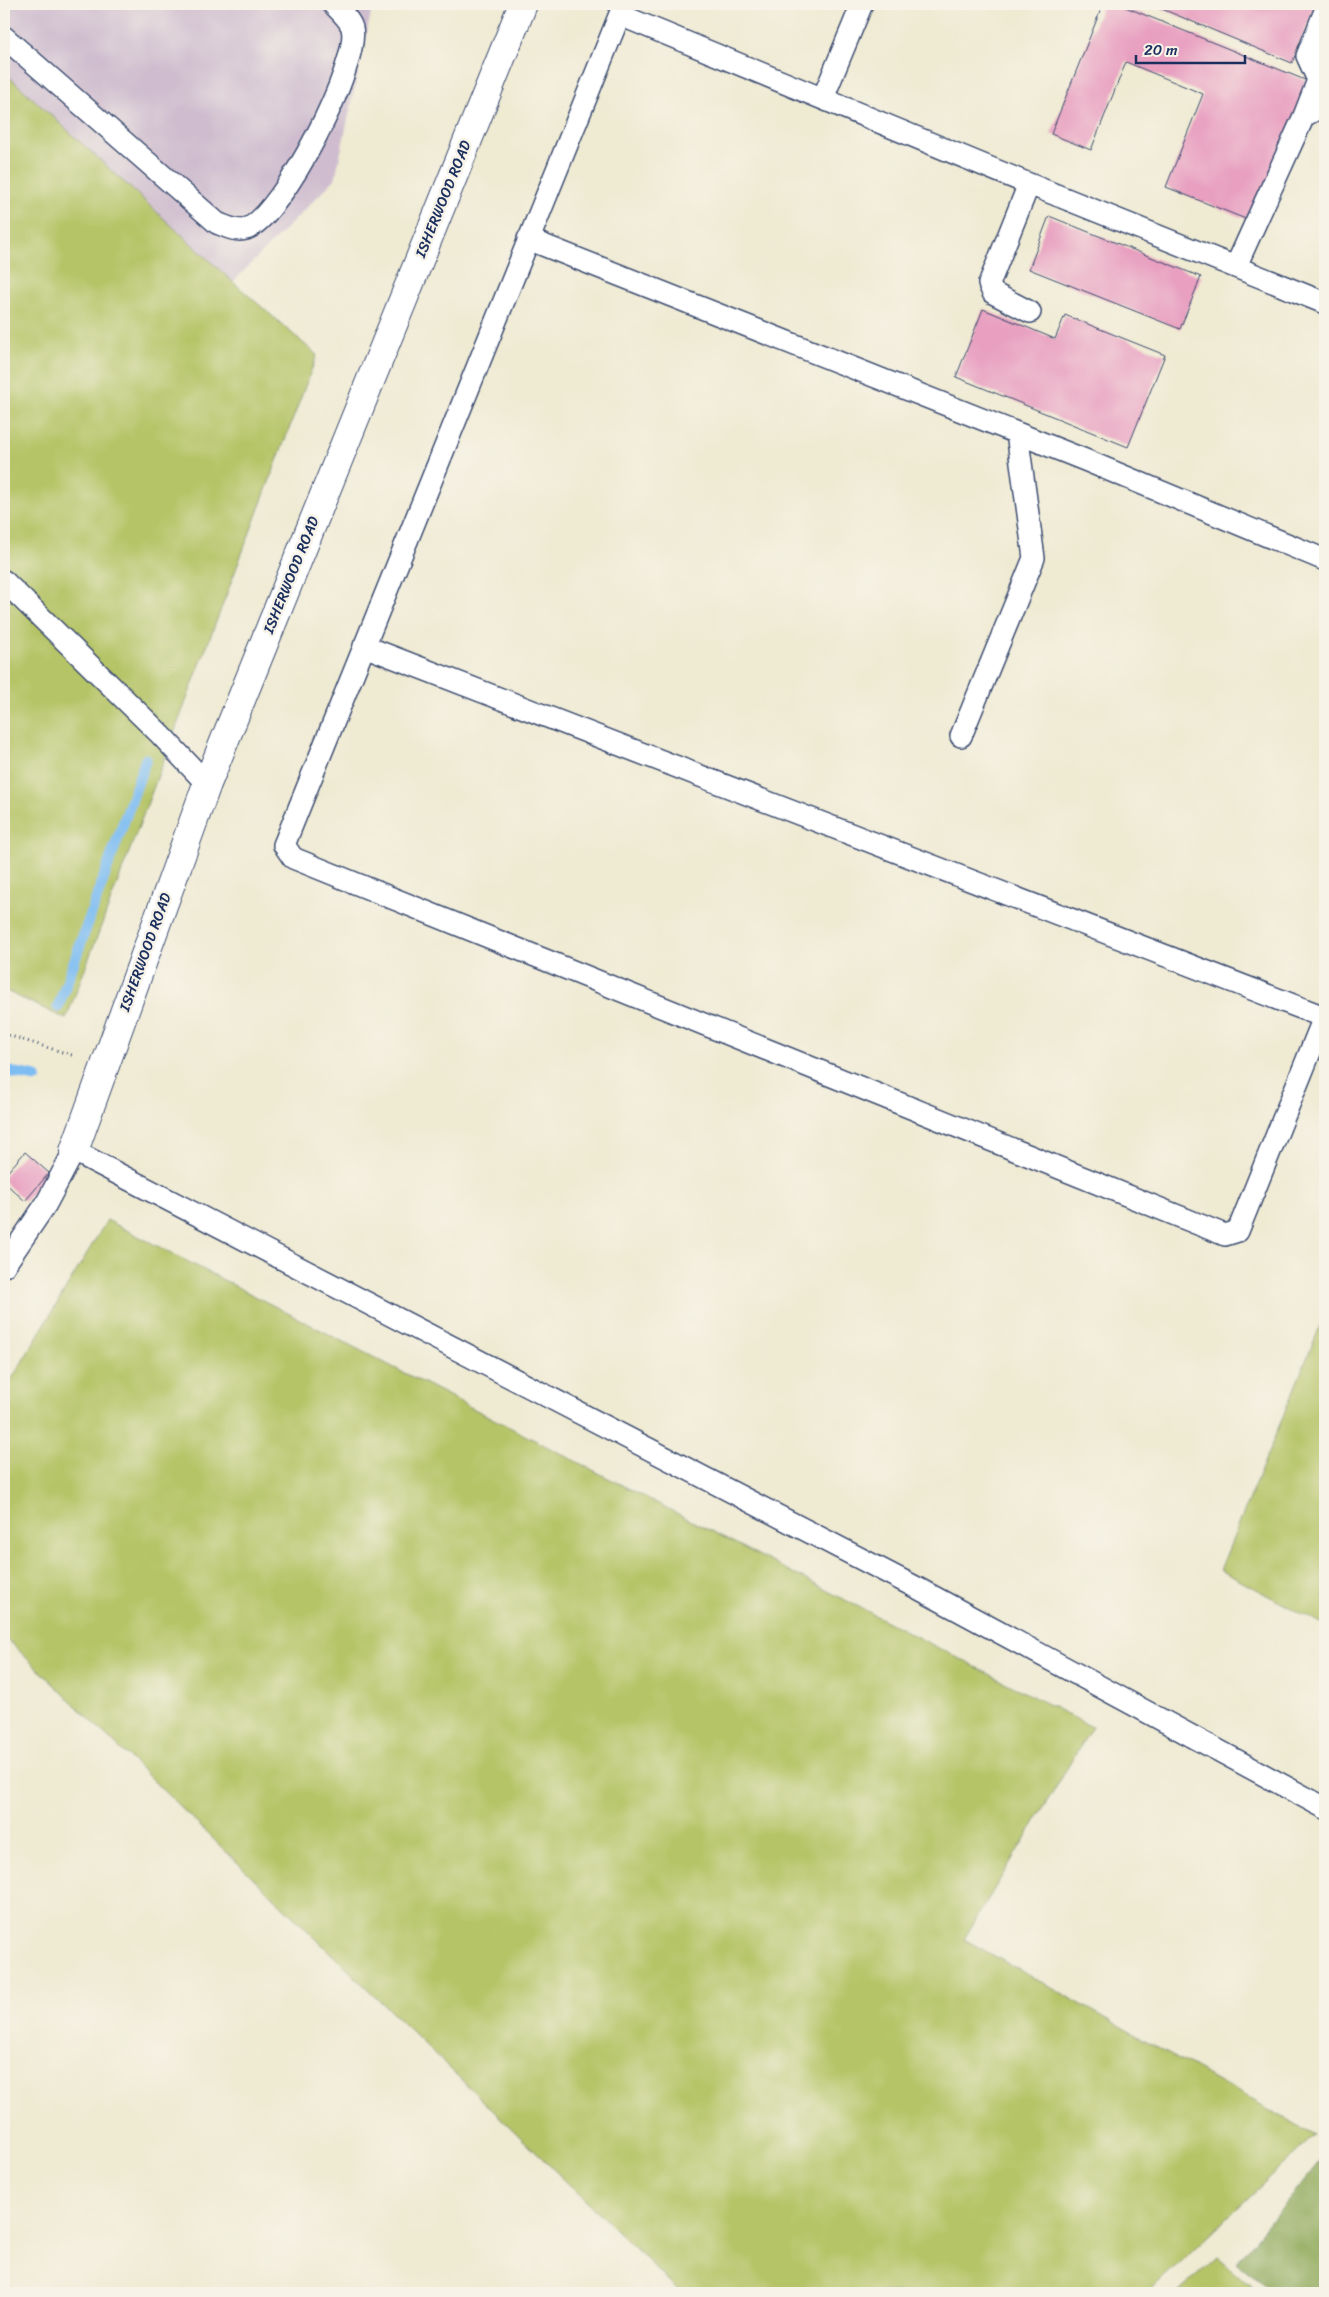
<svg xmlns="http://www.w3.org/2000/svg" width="1329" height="2297" font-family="Sriracha,sans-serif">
	<rect width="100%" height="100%" fill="#f7f3e8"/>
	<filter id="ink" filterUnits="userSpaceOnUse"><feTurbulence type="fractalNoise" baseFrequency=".02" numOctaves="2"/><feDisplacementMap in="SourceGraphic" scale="10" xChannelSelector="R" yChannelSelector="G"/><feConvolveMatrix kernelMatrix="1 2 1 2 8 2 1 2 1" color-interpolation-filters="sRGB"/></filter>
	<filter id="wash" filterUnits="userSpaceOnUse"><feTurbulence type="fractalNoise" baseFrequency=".0096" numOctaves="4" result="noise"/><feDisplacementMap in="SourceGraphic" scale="20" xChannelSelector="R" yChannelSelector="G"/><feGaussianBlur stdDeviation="1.12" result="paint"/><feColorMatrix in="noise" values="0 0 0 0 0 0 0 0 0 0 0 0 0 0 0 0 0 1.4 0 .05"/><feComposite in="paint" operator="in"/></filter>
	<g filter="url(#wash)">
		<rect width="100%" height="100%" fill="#efead2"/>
		<path fill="#cfbdcf" d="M 4,4 L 373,4 L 335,179 L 233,282 L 4,72 Z"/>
		<path fill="#b5c466" stroke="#687a62" d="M 4,72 L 233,282 L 317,355 L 66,1019 L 4,990 Z
			M 107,1220 L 1092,1727 L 964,1939 L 1315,2135 L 1147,2293 L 681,2293 L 4,1636 L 4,1392 Z
			M 1325,1314 L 1325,1626 L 1220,1570 Z
			M 1217,2257 L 1259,2293 L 1178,2293 Z"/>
		<path fill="#90aa5b" stroke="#566c5c" d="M 1325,2155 L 1325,2293 L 1272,2293 L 1237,2262 Z"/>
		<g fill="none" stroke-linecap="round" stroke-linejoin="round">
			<path stroke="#7ebdf2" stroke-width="11" d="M 58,1007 L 146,759
				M 4,1071 L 36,1077"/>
		</g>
		<g id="blocks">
			<path fill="#e89fc0" d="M 1103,4 L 1118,4 L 1310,82 L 1253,222 L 1166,187 L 1203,94 L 1126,62 L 1091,150 L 1051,134 Z
				M 1150,4 L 1316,4 L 1292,63 Z
				M 1049,216 L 1201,277 L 1180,329 L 1029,269 Z
				M 983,309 L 1055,339 L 1065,315 L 1165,355 L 1128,447 L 956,377 Z
				M 25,1152 L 49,1173 L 25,1201 L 4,1182 L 4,1176 Z"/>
		</g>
	</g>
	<g filter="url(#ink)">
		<use href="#blocks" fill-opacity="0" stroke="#3b4b6f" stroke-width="1"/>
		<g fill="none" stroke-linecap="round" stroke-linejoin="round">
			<g stroke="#3b4b6f" stroke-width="24">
				<path id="lane" d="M 624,4 L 284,845 L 293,858 L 1225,1235 L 1238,1231 L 1325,1015
					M 620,15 L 1029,184 L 1325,303
					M 4,37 L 217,223 C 227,227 236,232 246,229 C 282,217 361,62 352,28 C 350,20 339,10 333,4
					M 823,98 L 862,4
					M 1304,116 L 1318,80 L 1307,56 L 1325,11
					M 1029,184 L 989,284 L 993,293 L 1030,312
					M 528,239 L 1085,460 L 1325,560
					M 1236,266 L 1304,116 L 1317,109 L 1325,111
					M 4,581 L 161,735 L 207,784
					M 364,646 L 1324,1017
					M 961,736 L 1034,558 L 1017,433
					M 4,1266 L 46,1204 L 74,1151 L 921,1590 L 1325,1808"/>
			</g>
			<g stroke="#3b4b6f" stroke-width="30">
				<path id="street" d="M 74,1151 L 207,784 L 523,4"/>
			</g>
			<path stroke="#3b4b6f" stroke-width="3" stroke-dasharray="1 4" stroke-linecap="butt" d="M 4,1034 L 75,1056"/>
			<use href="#lane" stroke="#fff" stroke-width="21"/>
			<use href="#street" stroke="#fff" stroke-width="28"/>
		</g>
	</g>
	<g text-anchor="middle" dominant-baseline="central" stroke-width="5" stroke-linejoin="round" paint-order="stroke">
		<g font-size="15" fill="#1b2f5e" stroke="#f7f3e8">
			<text transform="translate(443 199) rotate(-68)">ISHERWOOD ROAD</text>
			<text transform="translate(291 575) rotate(-68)">ISHERWOOD ROAD</text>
			<text transform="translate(145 952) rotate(-70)">ISHERWOOD ROAD</text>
		</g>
	</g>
	<rect width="1329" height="2297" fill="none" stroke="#f7f3e8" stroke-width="20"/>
	<path d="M1136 55v8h109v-8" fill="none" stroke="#1b2f5e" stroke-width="2.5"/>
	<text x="1144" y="55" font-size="15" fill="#1b2f5e" stroke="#f7f3e8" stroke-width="4" paint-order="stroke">20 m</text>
</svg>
